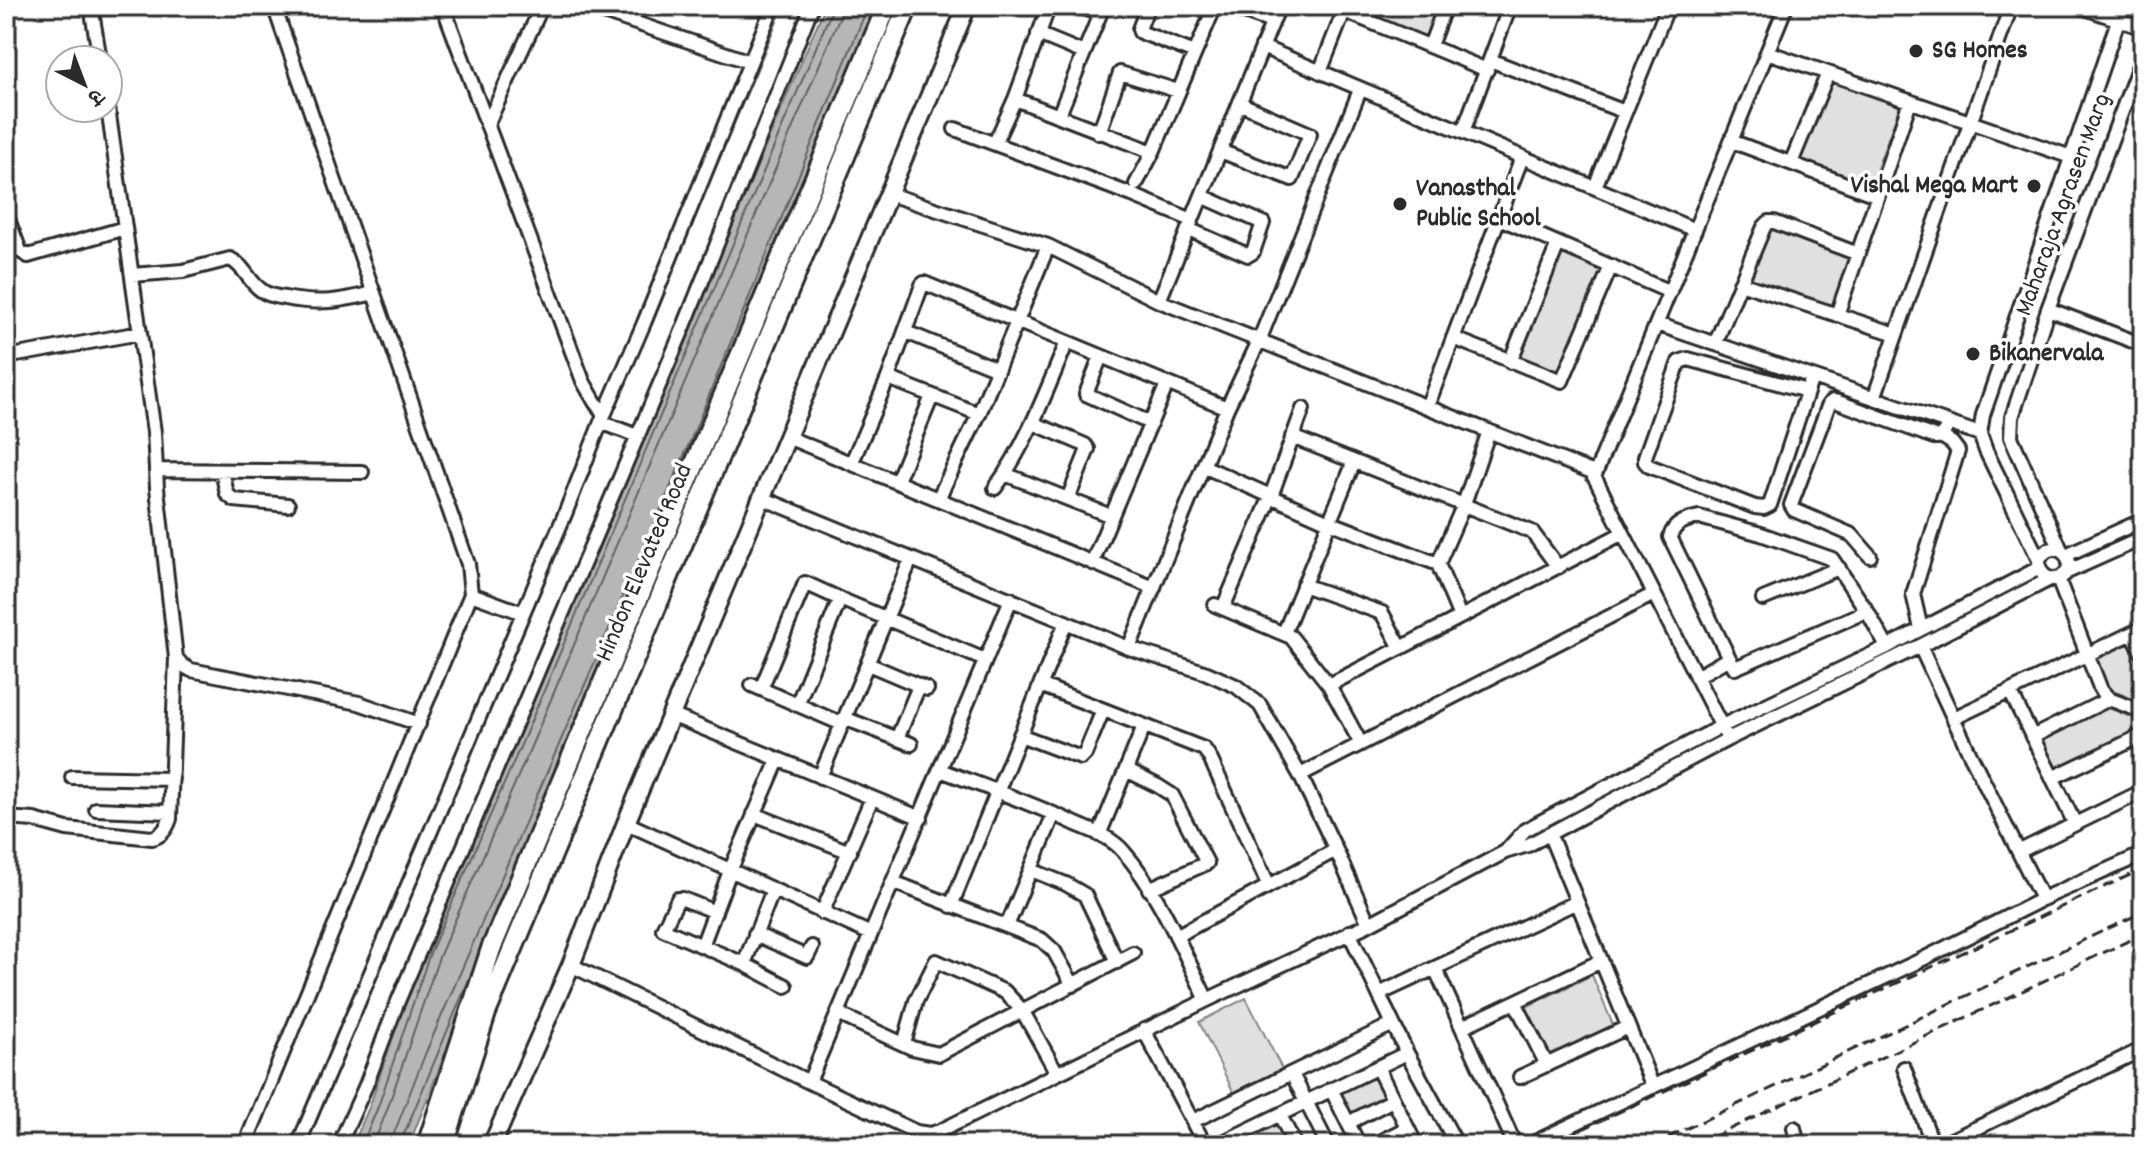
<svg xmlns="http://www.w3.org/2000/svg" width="2149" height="1151" font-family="Dekko,'Playpen Sans Deva',sans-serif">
	<rect width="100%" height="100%" fill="#fff"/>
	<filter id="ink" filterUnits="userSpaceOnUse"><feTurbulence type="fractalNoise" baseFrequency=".0125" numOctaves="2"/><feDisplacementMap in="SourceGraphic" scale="16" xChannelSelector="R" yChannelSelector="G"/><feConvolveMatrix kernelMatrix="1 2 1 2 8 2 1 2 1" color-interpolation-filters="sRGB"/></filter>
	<g filter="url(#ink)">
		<path fill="#e0e0e0" stroke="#868686" stroke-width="2" d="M 1351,6 L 1422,6 L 1438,13 L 1427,41 L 1349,9 Z
			M 1830,80 L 1900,106 L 1870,187 L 1800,161 Z
			M 1771,227 L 1852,256 L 1832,310 L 1751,280 Z
			M 1561,251 L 1602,269 L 1558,375 L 1516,358 Z
			M 2130,638 L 2143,665 L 2143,703 L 2108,689 L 2093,657 Z
			M 2106,707 L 2143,722 L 2143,731 L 2056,772 L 2040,738 Z
			M 1592,975 L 1613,1025 L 1549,1056 L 1526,1007 Z
			M 1246,998 L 1282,1069 L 1234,1093 L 1199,1022 Z
			M 1376,1072 L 1389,1099 L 1349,1119 L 1336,1092 Z
			M 1278,1121 L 1289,1145 L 1240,1145 L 1238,1141 Z"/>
		<path fill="#b6b6b6" stroke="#7e7e7e" stroke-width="2" d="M 825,6 L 887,6 L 709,444 L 443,1059 L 409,1145 L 353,1145 L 370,1105 L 422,950 L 513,742 Z"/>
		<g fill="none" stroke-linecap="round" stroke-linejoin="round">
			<path stroke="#636363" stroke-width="2" d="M 362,1145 L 378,1107 L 430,953 L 521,745 L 831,12 L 832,6
				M 373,1145 L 387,1110 L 439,957 L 530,749 L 840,16 L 842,6
				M 392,1145 L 393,1136 L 426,1052 L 692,437 L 868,6
				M 402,1145 L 402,1139 L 472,972"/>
			<path stroke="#7e7e7e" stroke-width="3" d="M 655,311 L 783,6
				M 609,422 L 645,337
				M 587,474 L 606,429
				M 306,1145 L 450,802"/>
			<g stroke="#2b2b2b" stroke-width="18">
				<path id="minor" d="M 91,6 L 100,60
					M 443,6 L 583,381 L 595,402 L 604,414
					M 586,6 L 750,62
					M 1049,6 L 1015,99 L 1153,152
					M 1079,6 L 1100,14 L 1103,6
					M 1148,6 L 1139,29 L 1140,32 L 1195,53
					M 1228,6 L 1272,22
					M 2079,6 L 2143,28
					M 6,9 L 10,6
					M 1344,11 L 1487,70
					M 1038,34 L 1084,53 L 1059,115
					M 1430,46 L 1445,6
					M 1262,47 L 1695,230
					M 1767,52 L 2071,157
					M 1084,53 L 1100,14
					M 1490,60 L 1625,112
					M 1320,72 L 1346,6
					M 108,108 L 154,432 L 157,488 L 176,658 L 182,665 L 191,670 L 359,703 L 419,724
					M 487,125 L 542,6
					M 955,129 L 1132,195 L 1192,220
					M 1463,132 L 1510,6
					M 1099,133 L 1120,73 L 1178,91
					M 1731,141 L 1878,196
					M 995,143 L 1015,99
					M 1220,151 L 1292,179 L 1310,134 L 1241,104
					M 1791,163 L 1828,73
					M 1136,184 L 1153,152 L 1215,6
					M 1595,187 L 1668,6
					M 889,194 L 1048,246 L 1159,301 L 1592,472 L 1728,739
					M 6,214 L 20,251 L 28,256 L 125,228
					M 1499,218 L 1670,292
					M 1188,229 L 1248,255 L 1253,252 L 1263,223 L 1202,196
					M 132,275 L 183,271 L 230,259 C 245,266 248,281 261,290 C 267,295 277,297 285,298 C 320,305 340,301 374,293
					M 1740,283 L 1896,334
					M 1159,301 L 1279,6
					M 2048,309 L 2143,345
					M 1837,315 L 1910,101
					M 1657,324 L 1980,434
					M 906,332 L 997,369
					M 1453,338 L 1562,381 L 1611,266
					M 1715,344 L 1764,227 L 1769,222 L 1774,222 L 1858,254
					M 1101,356 L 1086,394 L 1150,423
					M 6,357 L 140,333
					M 1510,362 L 1558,244
					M 888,378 L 979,414
					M 1807,391 L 1688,359 L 1679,362 L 1645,457 L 1645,462 L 1649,466 L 1755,507 L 1764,508 L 1770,505 L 1812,377
					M 1874,398 L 2011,6
					M 1427,407 L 1522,157
					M 601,422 L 637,436
					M 1033,423 L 1085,445 L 1088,449 L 1068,499
					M 787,437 L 1154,588
					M 1292,437 L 1532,532 L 1558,567
					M 852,462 L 888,378 L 922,285 L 924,283 L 1227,408
					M 1203,466 L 1329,522 L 1438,564 L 1460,617
					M 156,470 L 362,472
					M 222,471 L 227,494 L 234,500 L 288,505
					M 1005,474 L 1111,516
					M 1594,477 L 1786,6
					M 897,481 L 932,396
					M 995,488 C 1027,444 1046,392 1067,342
					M 762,498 L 1129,648 L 1207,673 L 1236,686 L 1260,705 L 1300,775 L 1336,850 L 1369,924
					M 938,499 L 979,414 L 1048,246
					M2039 564a15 15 0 1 1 30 0a15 15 0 1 1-30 0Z
					M 2061,550 L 2011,437 L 2012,417 L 2048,309 L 2143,55
					M 2066,555 L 2143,520
					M 1870,556 L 1852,535 L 1794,510 L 1791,505 L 1829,404 L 1833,401 L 1838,402 L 1934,437 C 1944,438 1945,431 1948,423
					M 2039,560 L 1986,451 L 1980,434 L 1983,415 L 2123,6
					M 1092,563 L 1167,384
					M 1438,564 L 1464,504 L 1489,431
					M 2067,572 L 2143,538
					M 2058,579 L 2101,690 L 2109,699 L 2143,712
					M 1303,585 L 1382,613 L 1401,648
					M 471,594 L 523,613
					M 1763,599 L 1839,568
					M 1215,605 L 1291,637 L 1329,685 L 1361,744
					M 1223,608 L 1271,496 L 1303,409
					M 1921,629 L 1913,594 L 1958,451 L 1952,443 L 1941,436
					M 1284,633 L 1354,462
					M 2133,634 L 2143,655
					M 1920,646 L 1970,754 L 2042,899 L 2143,854
					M 1129,648 L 1227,408 L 1259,341 L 1360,90
					M 1729,658 L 1670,537 C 1674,523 1686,520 1699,517 L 1761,534 L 1832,559 L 1867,611
					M 868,664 L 927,689
					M 1696,677 L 1729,658 L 1735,668 L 1867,611 L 1887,647
					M 752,685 L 842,724
					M 1040,685 L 1204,749 L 1209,756 L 1269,886
					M 1329,685 L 1623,533
					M 761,689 L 805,583 L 840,599 L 985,660
					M 2010,691 L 2075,824
					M 797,705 L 840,599
					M 671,715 L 921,818
					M 844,718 L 911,744
					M 1954,718 L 2143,628
					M 1020,735 L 1081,758 L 1085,754 L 1103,710
					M 2032,737 L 2109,699
					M 897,739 L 919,686
					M 940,770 C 985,787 1032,803 1076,824 C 1092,831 1111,837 1123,851 C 1158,890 1184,953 1207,1000
					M 1126,770 L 1158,786 L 1172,795 L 1207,863 L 1149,889
					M 1300,775 L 1654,594
					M 72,777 L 172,779
					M 820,777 L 911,559
					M 2052,778 L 2143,735
					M 96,809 L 170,812
					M 754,814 L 850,852
					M 6,818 L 34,820 L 67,829 L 152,838 C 162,836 167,828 170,819 L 176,658
					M 626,823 L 871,934
					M 1549,833 L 1653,1087
					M 1099,835 L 1144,726
					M 1507,850 L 1525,830 L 1722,726 L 1887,647 L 2039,568
					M 2020,851 L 2143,791
					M 1031,870 L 1066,884 L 1085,895 L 1117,962
					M 893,882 L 1042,940 L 1054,951 L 1073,985
					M 951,906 L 1066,622
					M 715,912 L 683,899 L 678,899 L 663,929 L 744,964 L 786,986
					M 822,913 L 872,798
					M 1007,926 L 1054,814
					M 1349,932 L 1407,1053 L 1457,1145
					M 755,934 L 807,957 L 812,947
					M 1176,936 L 1336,850
					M 702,946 L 730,871 L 778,760
					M 744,964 L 773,890
					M 571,965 L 809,1082 L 916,1132 L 930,1134 L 940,1131 L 1207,1000 L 1369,924 L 1505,852 L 1528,845 L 1728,739 L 1920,646 L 2050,579
					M 1435,968 L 1515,1145
					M 1379,994 L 1577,902
					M 1515,1002 L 1547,1065
					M 838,1014 L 912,1048 L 939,1054 L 1133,953
					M 1462,1027 L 1601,961
					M 1144,1030 L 1205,1145
					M 904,1044 L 916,1001 L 936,961 L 1005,992 L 1022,1010 L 1057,1073
					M 1377,1067 L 1416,1145
					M 1904,1068 L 1933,1145
					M 1292,1074 L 1328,1145
					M 1520,1077 L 1628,1027
					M 809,1082 L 1011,599
					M 1331,1089 L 1359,1145
					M 1280,1115 L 1295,1145
					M 1193,1121 L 1393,1024
					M 1348,1123 L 1393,1100
					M 1794,1128 L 1798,1145
					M 245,1145 L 471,594 L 468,564 L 274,6
					M 298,1145 L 565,514 L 601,422 L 644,323 L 773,6
					M 339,1145 L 366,1085 L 396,1006 L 683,329 L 812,6
					M 1217,1145 L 1407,1053
					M 1373,1145 L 1407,1128
					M 1529,1145 L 1917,962 L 2037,902
					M 1941,1145 L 2143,1049"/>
			</g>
			<g stroke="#2b2b2b" stroke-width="22">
				<path id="major" d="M 492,1145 L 571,965 L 626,823 L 967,6"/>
			</g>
			<g stroke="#2b2b2b" stroke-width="24">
				<path id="highway" d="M 427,1145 L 491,949 L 887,6
					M 444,1145 L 486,1013 L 908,6"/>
			</g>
			<use href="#minor" stroke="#fff" stroke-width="12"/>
			<use href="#major" stroke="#fff" stroke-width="16"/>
			<use href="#highway" stroke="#fff" stroke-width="18"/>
			<path stroke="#2b2b2b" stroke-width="3" stroke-dasharray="12 6" stroke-linecap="butt" d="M 1548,1145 L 2143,869
				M 1652,1145 L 2143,912
				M 1696,1145 L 2143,934"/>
		</g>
	</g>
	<g fill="#2b2b2b" stroke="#fff" stroke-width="3">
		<circle cx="1916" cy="51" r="8"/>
		<circle cx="2034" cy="186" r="8"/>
		<circle cx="1400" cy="204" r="8"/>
		<circle cx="1973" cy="354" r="8"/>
	</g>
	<g text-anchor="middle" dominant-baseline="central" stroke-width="7" stroke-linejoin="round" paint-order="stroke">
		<g font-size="26" font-weight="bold" fill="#2b2b2b" stroke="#fff" text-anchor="start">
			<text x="1932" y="51">SG Homes</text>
			<text x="2018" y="186" text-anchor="end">Vishal Mega Mart</text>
			<text x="1416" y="189">Vanasthal<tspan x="1416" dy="30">Public School</tspan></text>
			<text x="1989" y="354">Bikanervala</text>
		</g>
		<g font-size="26" fill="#2b2b2b" stroke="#fff">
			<text transform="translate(2064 205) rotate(-70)">Maharaja Agrasen Marg</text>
			<text transform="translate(645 563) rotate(-67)">Hindon Elevated Road</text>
		</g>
	</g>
	<rect width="2149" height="1151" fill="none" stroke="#fff" stroke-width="32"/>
	<rect x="16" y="16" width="2117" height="1119" fill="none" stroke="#2b2b2b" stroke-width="3" filter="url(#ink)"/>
	<g transform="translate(84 84) rotate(138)"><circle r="38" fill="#ffffff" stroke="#aaaaaa" stroke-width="2"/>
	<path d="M0-6L14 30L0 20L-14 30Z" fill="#2b2b2b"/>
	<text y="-12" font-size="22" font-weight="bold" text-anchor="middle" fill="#2b2b2b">उ</text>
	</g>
</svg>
